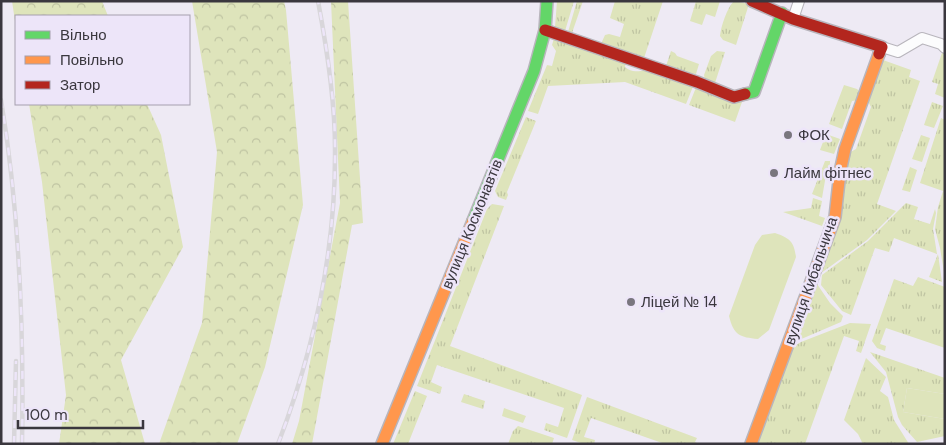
<svg xmlns="http://www.w3.org/2000/svg" width="946" height="445" font-family="'DM Sans',sans-serif">
	<defs>
		<pattern id="grass-tufts" width="24" height="20" patternUnits="userSpaceOnUse" patternTransform="scale(1.25)"><rect width="24" height="20" fill="#dee4bb"/><path d="M3 7l-1-3M5 7V3M7 7l1-3M15 17l-1-3M17 17v-4M19 17l1-3" fill="none" stroke="#bfc4a2"/></pattern>
		<pattern id="forest-crowns" width="20" height="18" patternUnits="userSpaceOnUse" patternTransform="scale(1.25)"><rect width="20" height="18" fill="#dee4bb"/><path d="M2 6a3 3 0 1 1 6 0M12 15a3 3 0 1 1 6 0" fill="none" stroke="#bfc4a2"/></pattern>
	</defs>
	<rect width="100%" height="100%" fill="#eeeaf4"/>
	<path fill="url(#grass-tufts)" d="M 557,1 L 574,1 L 565,31 L 555,27 Z
		M 577,1 L 583,1 L 572,33 L 568,32 Z
		M 615,1 L 663,1 L 643,61 L 600,46 L 605,35 L 609,34 L 620,37 L 624,24 L 610,18 Z
		M 696,1 L 720,1 L 715,17 L 706,14 L 702,25 L 690,21 Z
		M 734,1 L 749,4 L 736,45 L 723,40 L 720,36 C 721,26 727,8 734,1 Z
		M 555,35 L 626,61 L 625,67 C 634,75 641,69 652,70 C 662,71 682,80 694,84 L 686,104 L 625,82 L 548,86 L 538,114 L 528,111 L 547,65 L 552,66 L 556,51 L 552,45 Z
		M 943,50 L 945,52 L 945,98 L 935,94 L 938,84 L 932,82 Z
		M 671,51 L 675,53 L 677,56 L 699,64 L 696,74 L 665,69 Z
		M 717,51 L 725,52 L 715,83 L 705,80 L 704,75 L 711,56 Z
		M 883,60 L 911,70 L 909,77 L 920,81 L 877,204 L 896,211 L 867,240 L 817,276 L 847,154 L 856,149 L 871,107 L 868,101 Z
		M 697,85 L 742,102 L 735,122 L 689,105 Z
		M 844,85 L 857,89 L 861,93 L 858,100 L 852,101 L 842,129 L 829,124 Z
		M 932,102 L 943,106 L 934,128 L 924,125 Z
		M 526,117 L 536,121 L 507,192 L 508,195 L 506,200 L 498,197 L 495,191 Z
		M 941,118 L 945,120 L 945,278 L 940,248 L 935,229 L 938,207 L 943,191 L 920,183 Z
		M 826,134 L 840,139 L 834,154 L 820,150 Z
		M 921,135 L 930,138 L 922,162 L 912,159 Z
		M 825,161 L 830,161 L 830,166 L 826,175 L 822,198 L 812,194 Z
		M 910,167 L 917,170 L 910,192 L 902,190 Z
		M 813,198 L 822,201 L 819,216 L 825,218 L 822,226 L 783,212 L 811,208 Z
		M 906,203 L 918,207 L 914,219 L 930,224 L 935,209 L 936,213 L 933,229 L 937,254 L 894,238 L 889,252 L 875,248 L 851,315 L 842,311 L 821,285 L 822,275 L 868,241 Z
		M 492,204 L 504,206 L 450,346 L 582,395 L 567,438 L 544,430 L 546,423 L 558,427 L 564,408 L 437,365 L 431,382 L 442,387 L 440,394 L 417,386 L 487,209 Z
		M 938,254 L 942,282 L 929,277 Z
		M 918,277 L 945,287 L 945,348 L 886,328 L 880,344 L 886,346 L 885,351 L 877,348 L 872,341 L 894,279 L 913,286 Z
		M 815,281 L 830,303 L 843,316 L 841,322 L 792,343 Z
		M 850,323 L 871,324 L 861,353 L 856,351 L 859,341 L 844,336 L 805,444 L 754,444 L 790,349 L 801,342 Z
		M 870,352 L 945,378 L 945,394 L 907,388 L 903,412 L 945,419 L 945,436 L 917,442 L 902,425 L 898,417 L 886,372 Z
		M 866,358 L 886,377 L 880,391 L 888,397 L 894,420 L 909,444 L 863,444 L 858,434 L 844,420 Z
		M 415,391 L 427,396 L 408,444 L 393,444 Z
		M 464,394 L 485,401 L 483,409 L 461,402 Z
		M 587,397 L 697,438 L 695,442 L 699,444 L 665,444 L 591,418 L 584,437 L 595,440 L 594,444 L 584,444 L 572,440 Z
		M 504,408 L 526,416 L 523,423 L 502,416 Z
		M 518,426 L 554,438 L 552,444 L 508,444 L 513,431 Z"/>
	<path fill="url(#forest-crowns)" d="M 12,1 L 102,1 L 108,16 L 16,16 L 16,28 Z
		M 192,1 L 284,1 L 286,10 L 303,205 L 265,367 L 237,444 L 159,444 L 202,323 L 217,152 Z
		M 331,1 L 348,1 L 363,223 L 352,225 L 312,444 L 292,444 L 299,421 L 340,203 Z
		M 29,104 L 147,104 L 161,135 L 183,247 L 121,360 L 145,444 L 59,444 L 66,395 L 42,182 Z"/>
	<path fill="#dee4bb" d="M 775,233 C 790,238 794,242 796,257 L 769,330 L 758,339 C 740,337 734,336 729,316 L 755,245 L 762,235 Z
		M 907,388 L 945,394 L 945,419 L 903,412 Z"/>
	<g fill="none" stroke-linecap="round" stroke-linejoin="round">
		<g stroke="#b8b5bc" stroke-width="12">
			<path id="street" d="M 793,19 L 799,1
				M 882,47 L 898,52 L 922,38 L 941,44 L 945,48"/>
		</g>
		<g stroke="#b8b5bc" stroke-width="14">
			<path id="fast" d="M 745,94 L 754,92 L 782,13
				M 473,221 L 534,71 L 545,30 L 547,1"/>
		</g>
		<g stroke="#b8b5bc" stroke-width="14">
			<path id="slow" d="M 382,444 L 473,221
				M 751,444 L 835,217 L 840,172 L 845,149 L 879,54"/>
		</g>
		<g stroke="#b8b5bc" stroke-width="14">
			<path id="jam" d="M 752,1 L 793,19 L 882,47 L 879,54
				M 545,30 L 697,82 L 734,97 L 745,94"/>
		</g>
		<use href="#street" stroke="#fcfcfd" stroke-width="10"/>
		<use href="#fast" stroke="#63d668" stroke-width="11"/>
		<use href="#slow" stroke="#ff974d" stroke-width="11"/>
		<use href="#jam" stroke="#b3261e" stroke-width="11"/>
		<g stroke="#d8d6da" stroke-width="4.5">
			<path id="rail" d="M 1,100 C 20,214 24,329 22,444
				M 14,444 L 16,361
				M 278,444 C 314,350 336,249 335,148 C 335,99 327,49 318,1"/>
		</g>
		<use href="#rail" stroke="#ede5f9" stroke-width="2.5" stroke-dasharray="8" stroke-linecap="butt"/>
	</g>
	<g fill="#79767e" stroke="#ede5f9" stroke-width="2">
		<circle cx="788" cy="135" r="5"/>
		<circle cx="774" cy="173" r="5"/>
		<circle cx="631" cy="302" r="5"/>
	</g>
	<g text-anchor="middle" dominant-baseline="central" stroke-width="5" stroke-linejoin="round" paint-order="stroke">
		<g font-size="15" fill="#3a373e" stroke="#ede5f9" text-anchor="start">
			<text x="798" y="135">ФОК</text>
			<text x="784" y="173">Лайм фітнес</text>
			<text x="641" y="302">Ліцей № 14</text>
		</g>
		<g font-size="15" fill="#3a373e" stroke="#ede5f9">
			<text transform="translate(472 224) rotate(-68)">вулиця Космонавтів</text>
			<text transform="translate(811 281) rotate(-71)">вулиця Кибальчича</text>
		</g>
	</g>
	<rect width="946" height="445" fill="none" stroke="#3a373e" stroke-width="5"/>
	<rect x="15" y="15" width="175" height="90" fill="#ede5f9" stroke="#a59fae"/>
	<rect x="25" y="31" width="25" height="8" fill="#63d668" stroke="#a59fae"/>
	<text x="60" y="40" font-size="15" fill="#3a373e">Вільно</text>
	<rect x="25" y="56" width="25" height="8" fill="#ff974d" stroke="#a59fae"/>
	<text x="60" y="65" font-size="15" fill="#3a373e">Повільно</text>
	<rect x="25" y="81" width="25" height="8" fill="#b3261e" stroke="#a59fae"/>
	<text x="60" y="90" font-size="15" fill="#3a373e">Затор</text>
	<path d="M18 420v8h125v-8" fill="none" stroke="#3a373e" stroke-width="2.5"/>
	<text x="25" y="420" font-size="15" fill="#3a373e" stroke="#ede5f9" stroke-width="4" paint-order="stroke">100 m</text>
</svg>
